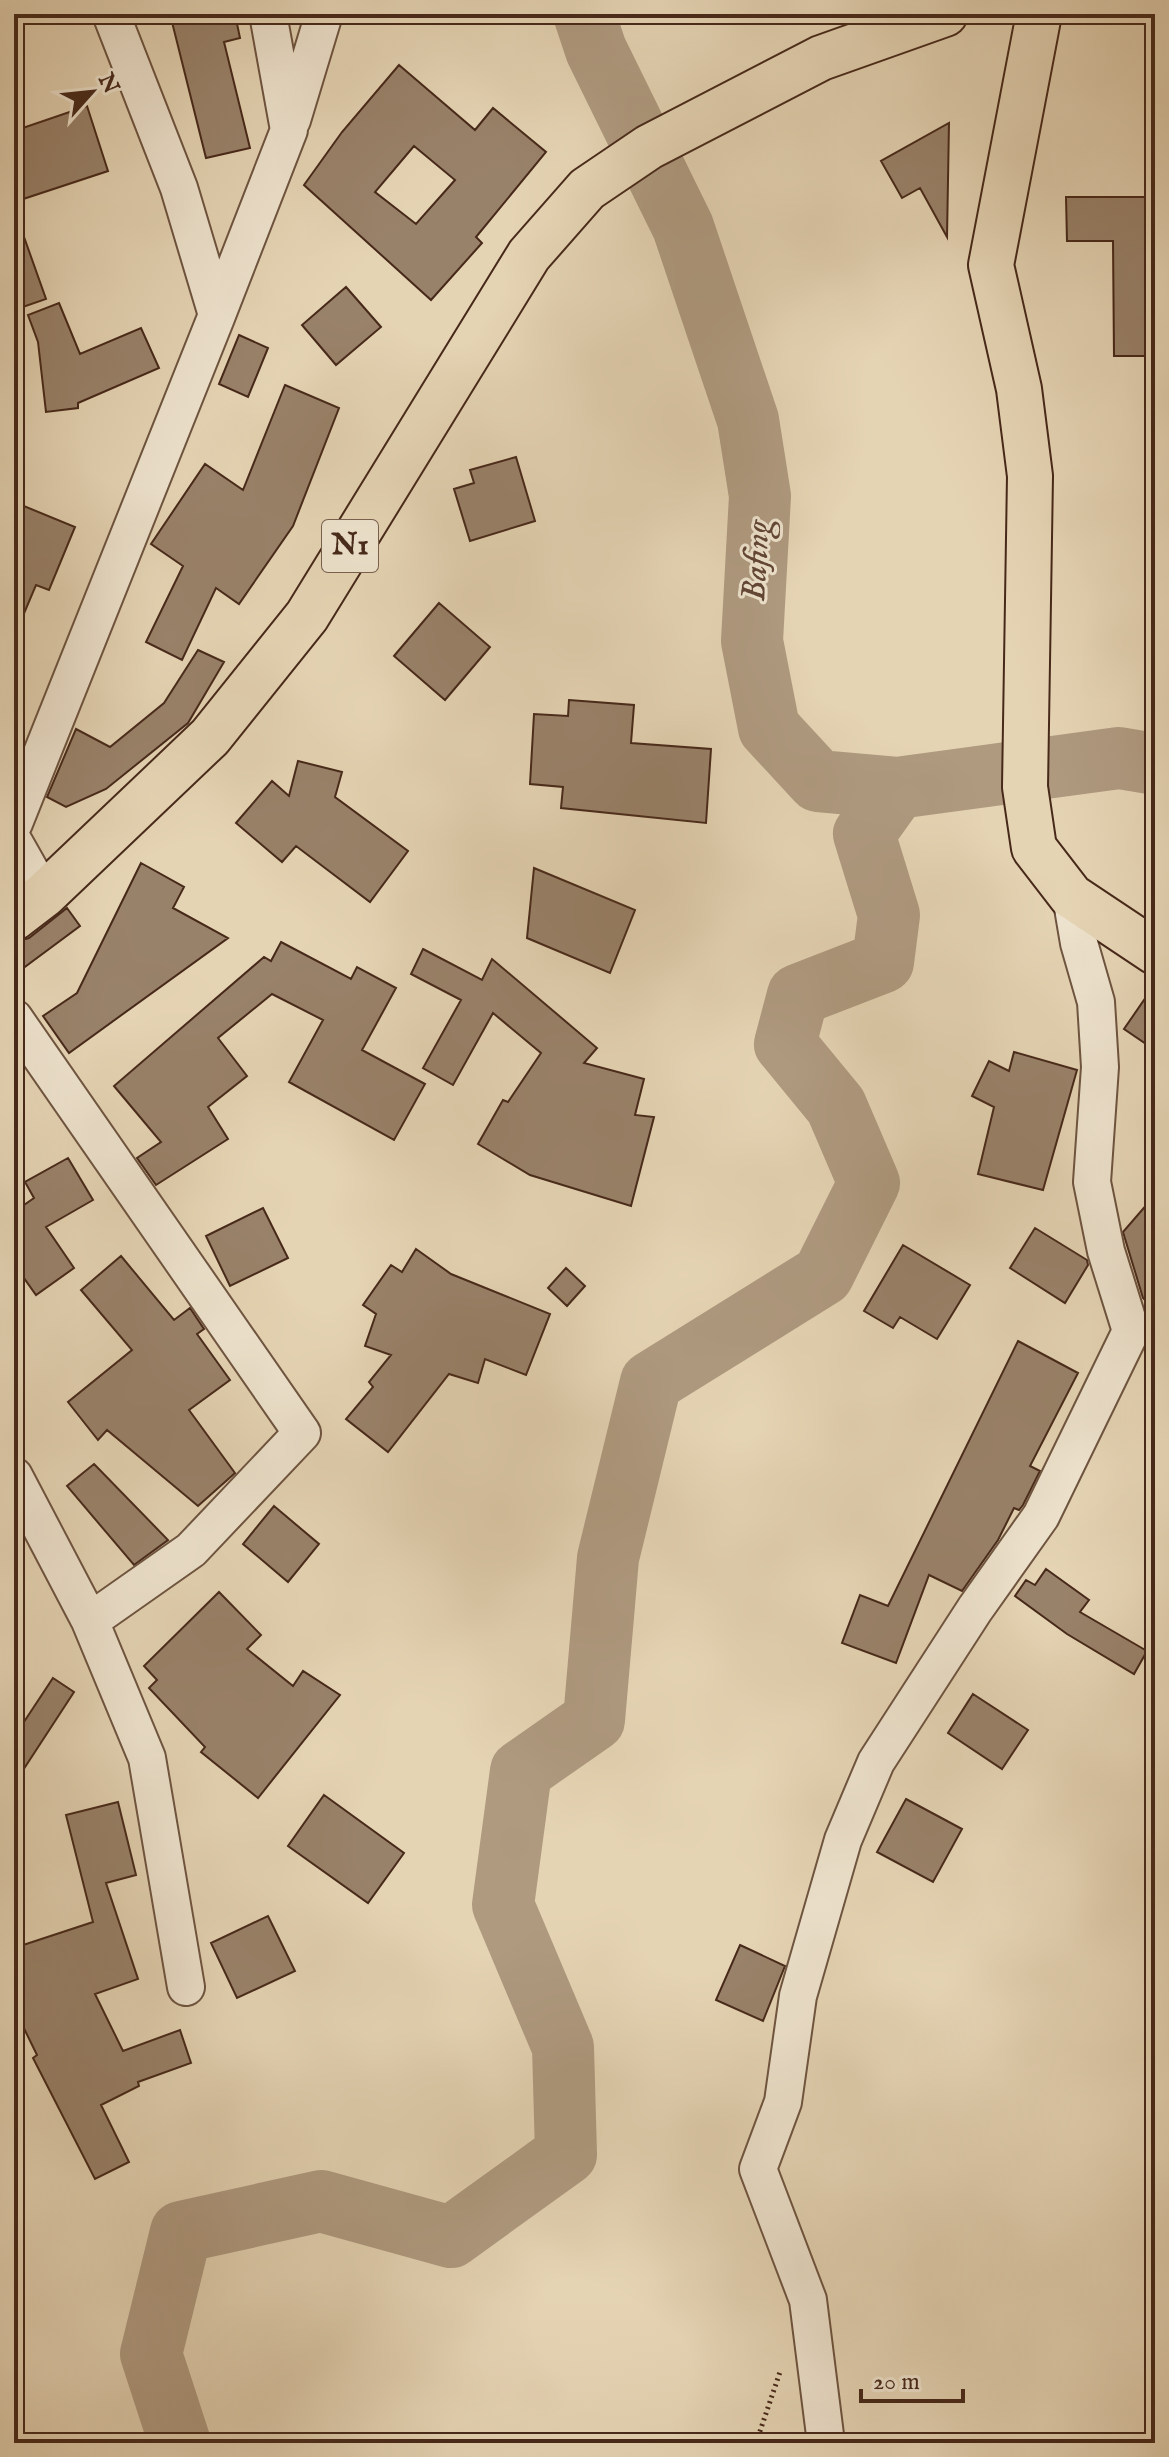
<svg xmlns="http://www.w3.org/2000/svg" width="1169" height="2457" font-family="'IM FELL English',serif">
	<rect width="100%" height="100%" fill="#e5d4b4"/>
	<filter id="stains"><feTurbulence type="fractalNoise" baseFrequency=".0025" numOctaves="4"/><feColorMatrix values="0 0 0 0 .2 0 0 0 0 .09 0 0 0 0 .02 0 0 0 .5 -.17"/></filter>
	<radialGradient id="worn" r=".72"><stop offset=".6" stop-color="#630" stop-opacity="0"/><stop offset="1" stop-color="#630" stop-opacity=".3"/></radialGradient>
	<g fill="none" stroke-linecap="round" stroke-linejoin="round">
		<path stroke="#af9a80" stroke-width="62" d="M 584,14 L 596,50 L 683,227 L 748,420 L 760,496 L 752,641 L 769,728 L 818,781 L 897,788 L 1119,758 L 1155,764
			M 180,2443 L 151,2354 L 181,2232 L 321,2201 L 451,2237 L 566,2154 L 563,2047 L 503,1905 L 521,1771 L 594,1720 L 608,1558 L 651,1382 L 823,1275 L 869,1183 L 836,1106 L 785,1044 L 798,995 L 883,962 L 889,915 L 864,834 L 897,788"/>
	</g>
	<path fill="#99826a" stroke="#47291a" stroke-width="2" fill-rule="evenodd" d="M 170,14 L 235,14 L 240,38 L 224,42 L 250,148 L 206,158 Z
		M 399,65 L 475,130 L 493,108 L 546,152 L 476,237 L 482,243 L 431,300 L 304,185 L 342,132 ZM 414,146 L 455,180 L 416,224 L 375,192 Z
		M 87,106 L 108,171 L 14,202 L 14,131 Z
		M 949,123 L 947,237 L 920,188 L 902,198 L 881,161 Z
		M 1066,197 L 1155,197 L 1155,356 L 1114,356 L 1113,241 L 1067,241 Z
		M 18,220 L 46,299 L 20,308 L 14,290 L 14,221 Z
		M 346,287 L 381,327 L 336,365 L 302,325 Z
		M 59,303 L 80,354 L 141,328 L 159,368 L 78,403 L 78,408 L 46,412 L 38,342 L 28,315 Z
		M 239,335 L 268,348 L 248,397 L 219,384 Z
		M 285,385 L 339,408 L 293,526 L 239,604 L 216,588 L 182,660 L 146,642 L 183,566 L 151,544 L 205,464 L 243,490 Z
		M 516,457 L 535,521 L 470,541 L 454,489 L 474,483 L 470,470 Z
		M 14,502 L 75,527 L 49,590 L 36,585 L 14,637 Z
		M 439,603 L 490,647 L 445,700 L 394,656 Z
		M 198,650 L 224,662 L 188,723 L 106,789 L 66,807 L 47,797 L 76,729 L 110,747 L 164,703 Z
		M 569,700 L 634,705 L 631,743 L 711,749 L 706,823 L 561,808 L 563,787 L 530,784 L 534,714 L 568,716 Z
		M 298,761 L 342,772 L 335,797 L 408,851 L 370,902 L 296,846 L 282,862 L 236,823 L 272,781 L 289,796 Z
		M 141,863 L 184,887 L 173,908 L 228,938 L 69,1053 L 43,1016 L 77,993 Z
		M 534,868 L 635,910 L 610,973 L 527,938 Z
		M 67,908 L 80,926 L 14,975 L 14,942 L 29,938 Z
		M 281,942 L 351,979 L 357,967 L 396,988 L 362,1050 L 425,1084 L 394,1140 L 289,1082 L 323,1020 L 272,994 L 218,1038 L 247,1076 L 208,1107 L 228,1139 L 156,1185 L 137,1158 L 161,1142 L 114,1086 L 264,957 L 271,961 Z
		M 423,949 L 482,980 L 492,959 L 597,1048 L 584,1063 L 644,1079 L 635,1115 L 654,1117 L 631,1206 L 530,1175 L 478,1144 L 503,1100 L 508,1102 L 541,1053 L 493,1013 L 453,1085 L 423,1068 L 461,1000 L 411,974 Z
		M 1155,984 L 1155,1050 L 1124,1029 Z
		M 1014,1052 L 1077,1070 L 1043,1190 L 978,1174 L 994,1107 L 972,1096 L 989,1061 L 1009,1071 Z
		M 68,1158 L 93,1200 L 46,1227 L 74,1268 L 36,1295 L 14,1264 L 14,1212 L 34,1198 L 25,1182 Z
		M 1155,1195 L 1155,1310 L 1143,1298 L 1123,1232 Z
		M 263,1208 L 288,1258 L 230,1286 L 206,1236 Z
		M 1035,1228 L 1087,1260 L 1088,1265 L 1065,1303 L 1010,1268 Z
		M 903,1245 L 970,1285 L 937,1339 L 900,1317 L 893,1328 L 864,1311 Z
		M 416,1249 L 451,1274 L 550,1314 L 526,1375 L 485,1359 L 478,1383 L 449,1374 L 388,1452 L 346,1419 L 373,1387 L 369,1382 L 391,1355 L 365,1346 L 376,1314 L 363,1305 L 391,1265 L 402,1272 Z
		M 121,1256 L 174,1320 L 190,1308 L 204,1329 L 197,1334 L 230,1380 L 189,1410 L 235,1473 L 198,1506 L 107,1430 L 98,1440 L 68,1402 L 132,1350 L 81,1290 Z
		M 566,1268 L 585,1286 L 567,1306 L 548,1288 Z
		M 1018,1341 L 1078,1373 L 1030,1466 L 1040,1471 L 1023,1505 L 1019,1510 L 1014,1508 L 998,1540 L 962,1591 L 929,1575 L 896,1663 L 842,1643 L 860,1595 L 888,1606 Z
		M 94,1464 L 168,1540 L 134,1565 L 67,1486 Z
		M 274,1506 L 319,1544 L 288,1582 L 243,1544 Z
		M 1046,1569 L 1089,1600 L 1080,1612 L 1147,1651 L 1134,1674 L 1067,1634 L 1015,1596 L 1026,1580 L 1035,1585 Z
		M 219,1592 L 261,1635 L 247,1649 L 293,1686 L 303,1671 L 340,1695 L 258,1798 L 201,1752 L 205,1747 L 149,1688 L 157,1680 L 144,1666 Z
		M 53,1678 L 74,1692 L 14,1784 L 14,1737 Z
		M 973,1694 L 1028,1730 L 1002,1769 L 948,1733 Z
		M 324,1795 L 404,1853 L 368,1903 L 288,1846 Z
		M 906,1799 L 962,1829 L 933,1882 L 877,1852 Z
		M 118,1802 L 136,1875 L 106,1883 L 138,1979 L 95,1994 L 123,2051 L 180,2030 L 191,2063 L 138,2082 L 139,2086 L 101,2105 L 129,2162 L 95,2179 L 33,2058 L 37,2055 L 14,2008 L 14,1948 L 93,1922 L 66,1815 Z
		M 268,1916 L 295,1971 L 237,1998 L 211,1943 Z
		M 740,1945 L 785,1966 L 763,2021 L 716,2000 Z"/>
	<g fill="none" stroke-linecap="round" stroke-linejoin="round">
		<g stroke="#6e5440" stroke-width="40">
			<path id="minor" d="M 292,120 L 324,14
				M 217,315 L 289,130 L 268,14
				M 14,823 L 217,315 L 179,188 L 111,14
				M 14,842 L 44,895
				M 14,1018 L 302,1433 L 191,1550 L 90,1621
				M 14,1476 L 90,1621 L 147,1758 L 186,1987
				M 826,2443 L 808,2300 L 758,2169 L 783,2102 L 798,1996 L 843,1840 L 876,1762 L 975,1609 L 1041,1516 L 1131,1331 L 1106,1251 L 1092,1182 L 1100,1067 L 1096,1002 L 1079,943 L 1071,896"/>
		</g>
		<g stroke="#47291a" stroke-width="48">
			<path id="major" d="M 1039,14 L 991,265 L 1019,389 L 1030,476 L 1025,787 L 1034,848 L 1071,896 L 1155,952"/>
		</g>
		<g stroke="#47291a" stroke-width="48">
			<path id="highway" d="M 14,918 L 44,895 L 210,737 L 307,616 L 529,255 L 587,189 L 649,147 L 821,58 L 945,14"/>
		</g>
		<path stroke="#47291a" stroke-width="5" stroke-dasharray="2 4" stroke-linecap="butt" d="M 756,2443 L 780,2372"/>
		<use href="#minor" stroke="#eee3ce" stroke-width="36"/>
		<use href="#major" stroke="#e5d4b4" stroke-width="44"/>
		<use href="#highway" stroke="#e5d4b4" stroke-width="44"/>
	</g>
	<g text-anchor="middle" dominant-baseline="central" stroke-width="6" stroke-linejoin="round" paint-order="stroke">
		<rect fill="#eee3ce" stroke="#796150" stroke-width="2" x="322" y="520" width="56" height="52" rx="6"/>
		<g font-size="30" font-weight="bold" fill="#47291a">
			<text x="350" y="546">N1</text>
		</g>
		<g font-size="34" font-style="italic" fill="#614534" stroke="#eee3ce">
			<text transform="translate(757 561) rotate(-87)">Bafing</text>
		</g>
	</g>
	<rect width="1169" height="2457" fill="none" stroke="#e5d4b4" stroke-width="48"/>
	<rect x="16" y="16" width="1137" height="2425" fill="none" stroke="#47291a" stroke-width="4"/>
	<rect x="24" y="24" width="1121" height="2409" fill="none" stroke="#47291a" stroke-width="2"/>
	<g transform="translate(92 92) rotate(63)" stroke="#eee3ce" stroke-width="6" paint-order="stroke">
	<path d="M0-6L14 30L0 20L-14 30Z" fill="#47291a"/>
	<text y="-12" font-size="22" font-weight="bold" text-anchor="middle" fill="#47291a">N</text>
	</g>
	<path d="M861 2389v12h102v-12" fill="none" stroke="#47291a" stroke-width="4"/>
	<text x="873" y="2389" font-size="24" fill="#47291a" stroke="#eee3ce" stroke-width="6" paint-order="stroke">20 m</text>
	<rect width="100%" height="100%" filter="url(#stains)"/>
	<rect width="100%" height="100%" fill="url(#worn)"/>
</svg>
